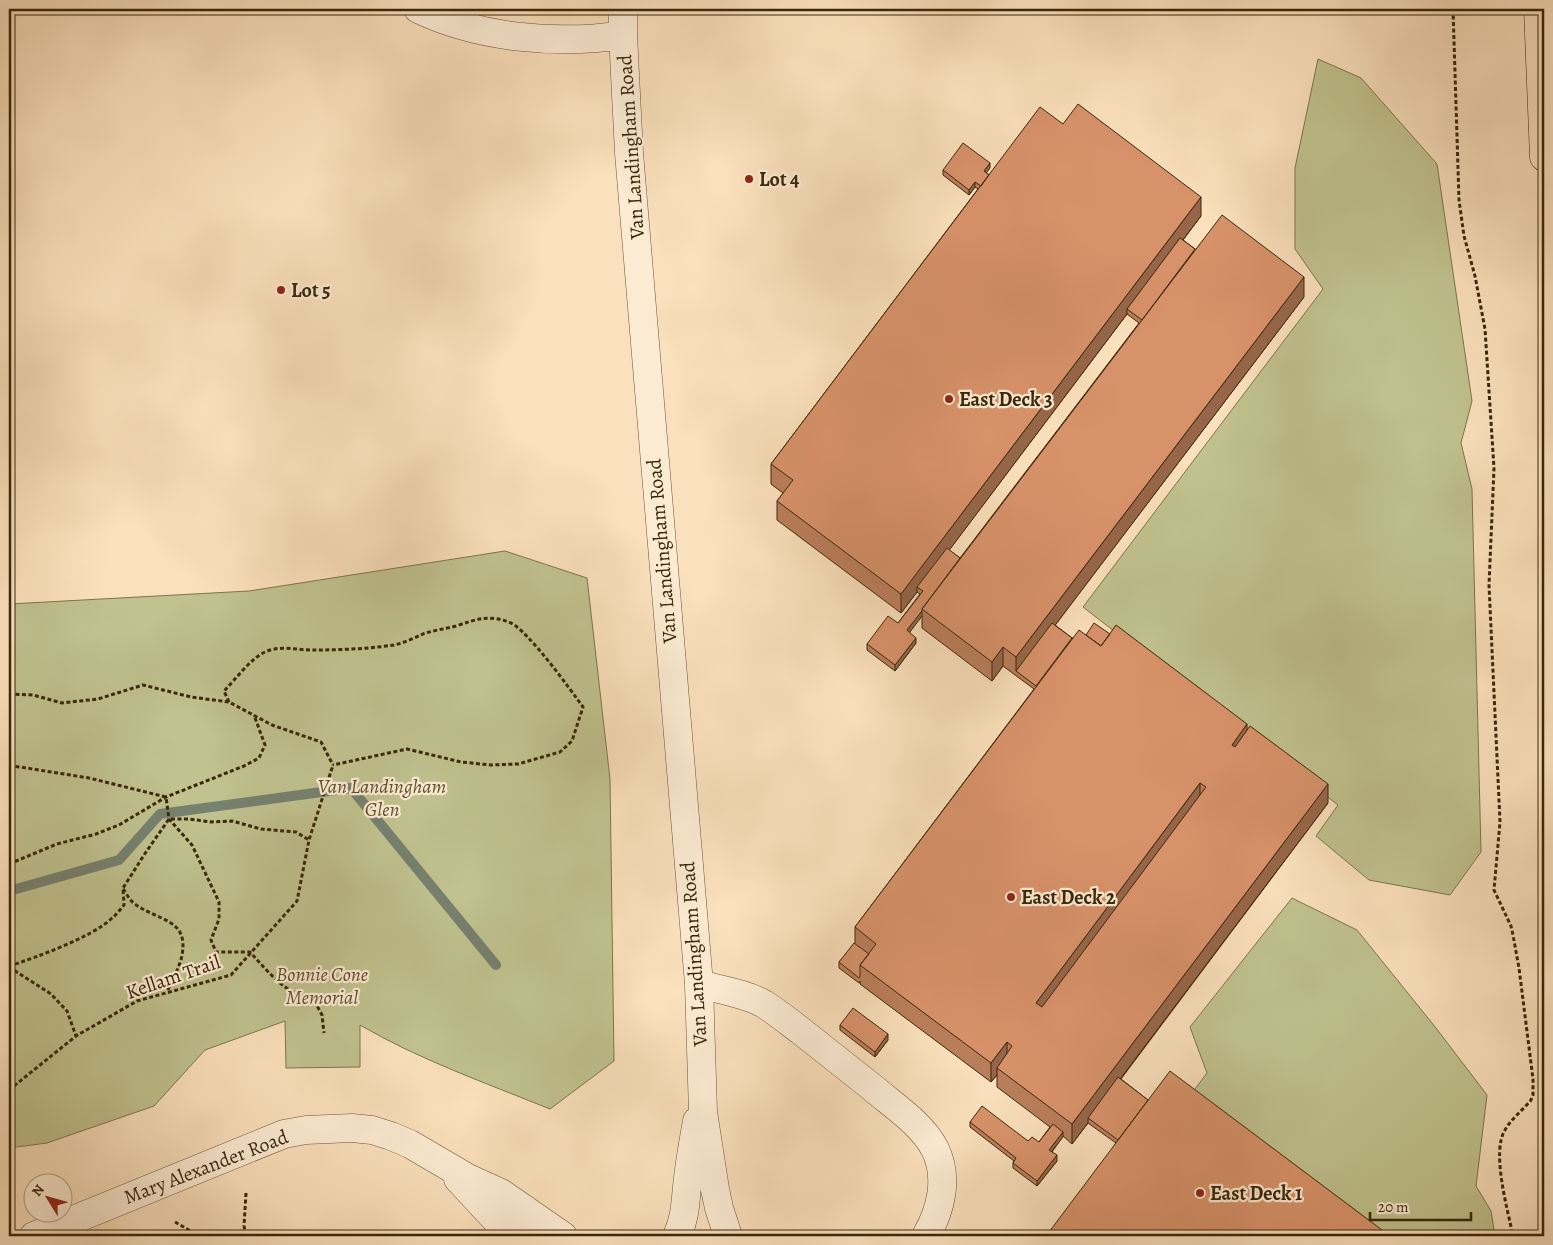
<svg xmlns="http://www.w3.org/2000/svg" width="1553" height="1245" font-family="Alegreya,serif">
	<rect width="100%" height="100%" fill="#fae0bc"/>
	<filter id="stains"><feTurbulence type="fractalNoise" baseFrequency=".004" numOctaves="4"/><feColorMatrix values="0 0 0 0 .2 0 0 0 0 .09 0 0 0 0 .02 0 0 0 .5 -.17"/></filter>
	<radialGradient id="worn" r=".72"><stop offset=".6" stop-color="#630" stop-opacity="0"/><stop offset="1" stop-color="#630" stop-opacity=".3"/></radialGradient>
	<path fill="#c0c28f" stroke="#7d744c" d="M 1318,59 L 1361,78 L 1437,164 L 1472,401 L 1461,443 L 1472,489 L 1481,852 L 1450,895 L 1369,880 L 1316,836 L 1338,805 L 1083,607 L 1323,289 L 1295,249 L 1295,168 Z
		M 505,551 L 587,578 L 610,779 L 614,1061 L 550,1109 C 486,1083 420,1060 360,1025 L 360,1067 L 286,1068 L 285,1021 L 205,1050 L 154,1106 L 47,1143 L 9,1148 L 9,604 L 249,591 Z
		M 1292,898 L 1357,930 L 1436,1028 L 1487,1095 L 1476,1186 L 1491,1211 L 1495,1236 L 1373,1236 L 1189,1097 L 1207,1073 L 1190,1027 Z"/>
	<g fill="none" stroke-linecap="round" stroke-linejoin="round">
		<path stroke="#76816f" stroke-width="10" d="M 9,891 L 119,860 L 160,814 L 351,788 L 496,965"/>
		<g stroke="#6a5536" stroke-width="29">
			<path id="minor" d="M 418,9 C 478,38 557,45 623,35
				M 623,9 L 623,35 L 629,153 L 699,984 L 703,1112 L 715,1189 L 719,1208 L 728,1236
				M 699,984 C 720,990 745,993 764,1004 C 777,1012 789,1022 801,1031 C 825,1050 849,1069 873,1088 C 894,1106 922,1124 935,1149 C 949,1178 941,1210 926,1236
				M 458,1179 L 497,1221 L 518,1236
				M 34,1236 L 284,1134 L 306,1130 L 352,1128 L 372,1130 L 391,1136 L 410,1144 L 468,1178 L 501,1193 L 563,1236
				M 677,1236 C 685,1218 685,1206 687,1187 C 689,1165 693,1143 697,1121"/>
		</g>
		<g stroke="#3a270a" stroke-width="29">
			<path id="major" d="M 1538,9 L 1544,157"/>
		</g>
		<path stroke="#3a270a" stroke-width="3" stroke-dasharray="4 2.5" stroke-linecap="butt" d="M 1453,9 L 1459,200 L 1464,236 L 1475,276 L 1485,329 L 1494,468 L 1489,585 L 1500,822 L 1494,890 L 1511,926 L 1513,935 L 1519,968 L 1533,1079 L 1533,1095 L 1531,1100 C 1523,1110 1511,1119 1505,1130 C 1491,1152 1508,1211 1513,1236
			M 9,694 L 33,695 L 62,703 L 98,699 L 143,685 L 191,697 L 229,702 L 272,725 L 321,742 L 333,765
			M 229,702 L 224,691 C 236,679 250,659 265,652 C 280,645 296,650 311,650 C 338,650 367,649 394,645 C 404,643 414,638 423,634 C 434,630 445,629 456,626 C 477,619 490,614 511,623 C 529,632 570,689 583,707 L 572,741 L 560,752 L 518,764 L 491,765 L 461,762 L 407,749 L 333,765
			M 9,766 L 20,767 L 89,778 L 166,797 L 169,819 L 192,845 L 219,902 L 219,919 L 211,940 L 216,952 L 250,952 C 272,976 283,991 315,1002 L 322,1015 L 324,1033
			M 9,864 L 57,844 L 96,834 L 119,825 L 166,797 L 244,766 L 259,758 L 265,745 L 254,715
			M 123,889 C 127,894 130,901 135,904 C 157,921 189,918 182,955 C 180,967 172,980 167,992
			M 9,966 C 35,958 92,937 111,919 C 116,915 120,910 124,905 L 123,888 L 146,852 L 169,819 L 189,819 L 211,822 L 232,821 L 261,829 L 296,832 L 309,840
			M 9,967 L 51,994 L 67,1011 L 76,1036
			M 9,1090 L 76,1036 L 137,1001 L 231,975 L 297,901 L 309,840 L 333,765
			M 246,1193 L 244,1226 L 246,1236
			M 175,1222 L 199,1236"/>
		<use href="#minor" stroke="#fcebd3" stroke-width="28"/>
		<use href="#major" stroke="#fae0bc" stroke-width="28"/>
	</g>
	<path fill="#ba7e5b" stroke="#3a270a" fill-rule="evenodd" d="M 1063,124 L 1201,216 L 1183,240 L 1195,249 L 1304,297 L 1055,625 L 1072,638 L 1086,635 L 1110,634 L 1247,730 L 1328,803 L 1121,1079 L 1148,1100 L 1116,1143 L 1088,1123 L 1072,1144 L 1063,1136 L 1052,1152 L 1057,1161 L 1037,1186 L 1013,1168 L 1013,1163 L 1014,1161 L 970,1127 L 970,1122 L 1028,1141 L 1039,1142 L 1050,1127 L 997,1087 L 997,1075 L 991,1082 L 860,984 L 860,981 L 859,983 L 839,968 L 839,962 L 855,943 L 855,927 L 1034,689 L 1003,666 L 992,681 L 922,628 L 922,616 L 909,632 L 916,643 L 895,671 L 867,650 L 867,644 L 898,623 L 920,594 L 917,592 L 901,613 L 777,520 L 777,501 L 783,493 L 771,484 L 771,464 L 978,189 L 975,187 L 969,195 L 943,175 L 943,170 L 990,168 L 986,172 L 989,175 ZM 1127,314 L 1139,323 L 960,558 L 949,550 Z
		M 840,1025 L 888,1040 L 875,1057 L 840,1030 Z"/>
	<path fill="#97664a" stroke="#3a270a" d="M 990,163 L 990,168 L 984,176 L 984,171 Z
		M 975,182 L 975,187 L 969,195 L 969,190 Z
		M 1201,197 L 1201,216 L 1130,310 L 1127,309 L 1127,314 L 920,589 L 917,587 L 917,592 L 901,613 L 901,594 Z
		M 1304,277 L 1304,297 L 1019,673 L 1016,671 L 1016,657 Z
		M 922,611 L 922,616 L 907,636 L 907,630 Z
		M 916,638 L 916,643 L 895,671 L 895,665 Z
		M 1003,647 L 1003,666 L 992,681 L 992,662 Z
		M 1247,724 L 1247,743 L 1232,764 L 1232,745 Z
		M 1200,783 L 1200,802 L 1036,1022 L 1036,1003 Z
		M 1328,784 L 1328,803 L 1090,1119 L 1088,1118 L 1088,1123 L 1072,1144 L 1072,1124 Z
		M 888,1034 L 888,1040 L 875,1057 L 875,1052 Z
		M 1007,1042 L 1007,1061 L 997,1068 L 997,1075 L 991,1082 L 991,1063 Z
		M 1063,1132 L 1063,1137 L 1049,1155 L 1049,1150 Z
		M 1057,1155 L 1057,1161 L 1037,1186 L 1037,1181 Z"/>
	<path fill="#d8926a" stroke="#3a270a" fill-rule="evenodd" d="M 1078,104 L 1201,197 L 901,594 L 777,501 L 793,480 L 771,464 L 1040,107 L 1063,124 Z
		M 963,143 L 990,163 L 984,171 L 989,175 L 981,186 L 975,182 L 969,190 L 943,170 Z
		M 1222,215 L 1304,277 L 1016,657 L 1003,647 L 992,662 L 922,609 Z
		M 1180,238 L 1195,249 L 1142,320 L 1127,309 Z
		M 947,548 L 960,558 L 922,609 L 922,611 L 907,630 L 916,638 L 895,665 L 867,644 L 888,616 L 898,623 L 923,591 L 917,587 Z
		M 1052,623 L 1072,638 L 1036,686 L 1016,671 Z
		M 1094,623 L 1110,634 L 1101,646 L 1086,635 Z
		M 1116,625 L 1247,724 L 1232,745 L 1235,747 L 1250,726 L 1328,784 L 1072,1124 L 997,1068 L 1012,1046 L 1007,1042 L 991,1063 L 860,965 L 876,944 L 855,927 L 1079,630 L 1101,646 ZM 1200,783 L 1206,787 L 1042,1007 L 1036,1003 Z
		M 854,943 L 869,954 L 860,965 L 860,976 L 859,978 L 839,962 Z
		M 853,1008 L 888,1034 L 875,1052 L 840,1025 Z
		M 1170,1071 L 1390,1236 L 1046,1236 Z
		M 1118,1077 L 1148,1100 L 1118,1140 L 1088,1118 Z
		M 982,1106 L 1028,1141 L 1032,1137 L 1039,1142 L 1053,1124 L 1063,1132 L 1049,1150 L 1057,1155 L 1037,1181 L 1013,1163 L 1016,1158 L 970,1122 Z"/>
	<g fill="#8f2418" stroke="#fcebd3" stroke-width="2">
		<circle cx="749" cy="179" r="5"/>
		<circle cx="281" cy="290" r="5"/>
		<circle cx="949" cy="399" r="5"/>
		<circle cx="1011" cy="897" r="5"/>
		<circle cx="1200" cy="1193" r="5"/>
	</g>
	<g text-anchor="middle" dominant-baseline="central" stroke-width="4.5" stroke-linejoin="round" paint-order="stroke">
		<g font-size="20" fill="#3a270a" stroke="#fcebd3">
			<text transform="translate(631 147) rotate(-94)">Van Landingham Road</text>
			<text transform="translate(662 551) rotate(-95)">Van Landingham Road</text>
			<text transform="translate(694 954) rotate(-94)">Van Landingham Road</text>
			<text transform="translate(173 977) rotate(-19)">Kellam Trail</text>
			<text transform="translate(206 1167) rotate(-21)">Mary Alexander Road</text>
		</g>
		<g font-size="20" font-weight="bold" fill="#3a270a" stroke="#fcebd3" text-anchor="start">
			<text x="759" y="179">Lot 4</text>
			<text x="291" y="290">Lot 5</text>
			<text x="959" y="399">East Deck 3</text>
			<text x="1021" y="897">East Deck 2</text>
			<text x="1210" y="1193">East Deck 1</text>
		</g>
		<g font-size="20" font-style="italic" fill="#5c4e2b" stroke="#fcebd3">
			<text x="382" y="786">Van Landingham<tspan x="382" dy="23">Glen</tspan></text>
			<text x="322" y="974">Bonnie Cone<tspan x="322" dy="23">Memorial</tspan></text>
		</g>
	</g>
	<rect width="1553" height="1245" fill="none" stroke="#fae0bc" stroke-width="30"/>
	<rect x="10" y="10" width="1533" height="1225" fill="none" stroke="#3a270a" stroke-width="2.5"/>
	<rect x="15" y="15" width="1523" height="1215" fill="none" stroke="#3a270a"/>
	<g transform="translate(48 1198) rotate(307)"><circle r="24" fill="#fcebd3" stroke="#ae9d83"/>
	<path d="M0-4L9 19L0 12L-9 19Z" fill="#8f2418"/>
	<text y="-8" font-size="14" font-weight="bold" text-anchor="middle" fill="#3a270a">N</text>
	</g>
	<path d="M1370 1212v8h101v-8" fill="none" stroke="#3a270a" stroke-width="2.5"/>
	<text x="1378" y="1212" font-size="15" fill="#3a270a" stroke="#fcebd3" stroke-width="4" paint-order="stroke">20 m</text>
	<rect width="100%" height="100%" filter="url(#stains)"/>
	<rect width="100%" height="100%" fill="url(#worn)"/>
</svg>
